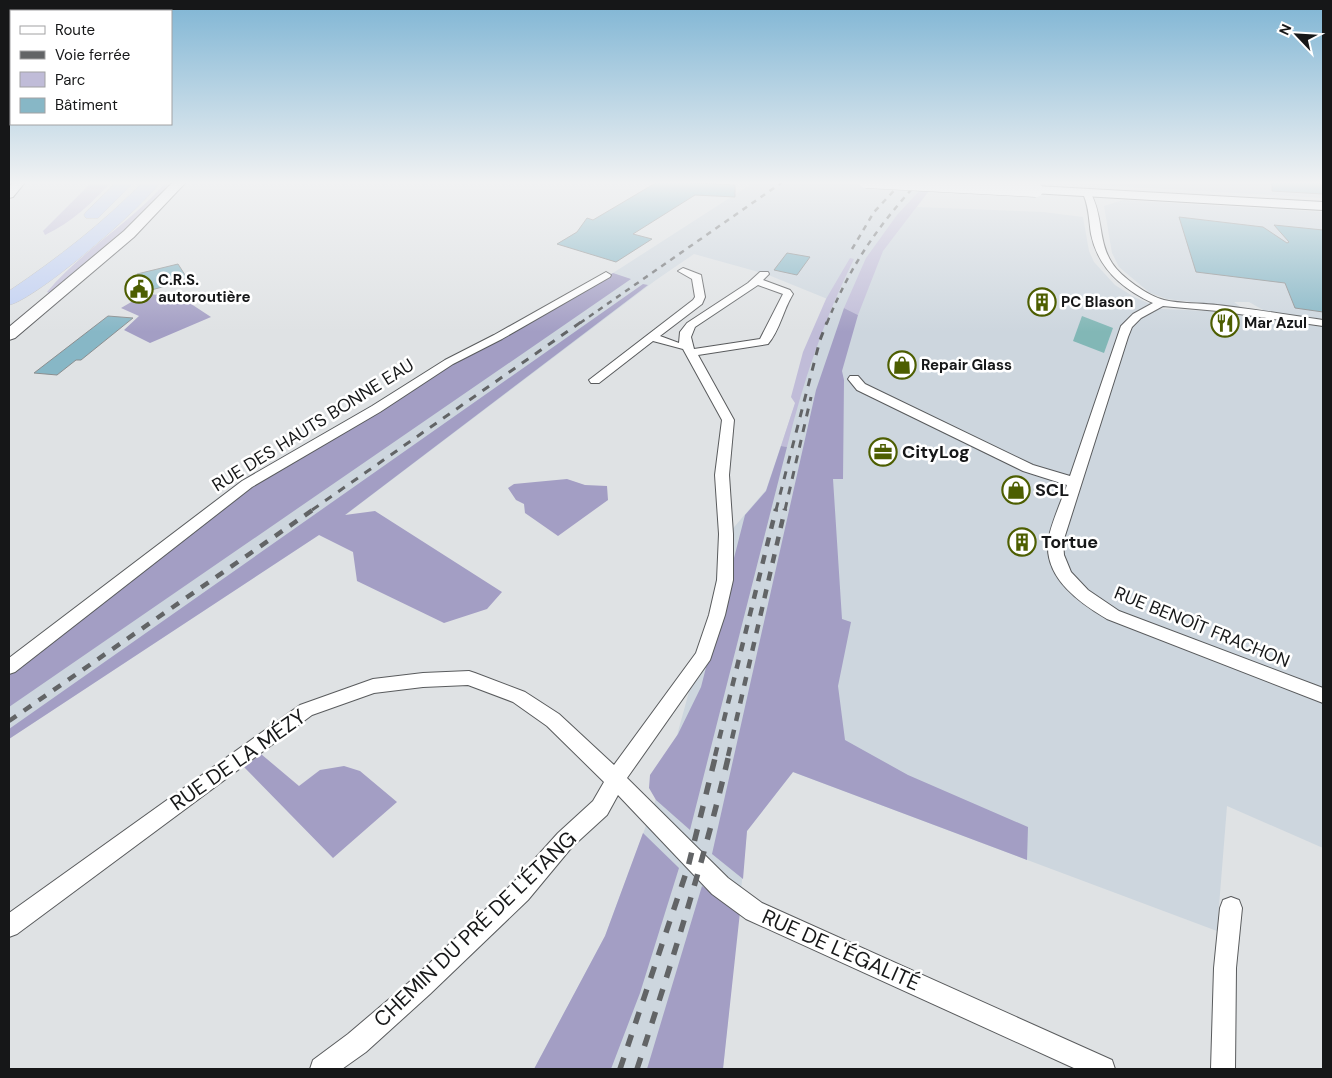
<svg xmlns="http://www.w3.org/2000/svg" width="1332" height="1078" font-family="'DM Sans',sans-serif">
	<rect width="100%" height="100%" fill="#dfe2e4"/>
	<path fill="#cdd6de" d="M 756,181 L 937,181 L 917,207 L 1043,212 L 1083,217 L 1089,251 L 1094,262 L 1115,285 L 1134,297 L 1162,309 L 1209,311 L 1323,327 L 1323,848 L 1227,806 L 1217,931 L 793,772 L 747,831 L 723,1069 L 534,1069 L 605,936 L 670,761 L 713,604 L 722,531 L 729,533 L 766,490 L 830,300 L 766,274 L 694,254 L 656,280 L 319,535 L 9,739 L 9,674 L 456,359 L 613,273 Z
		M 1024,181 L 1323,181 L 1323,198 Z
		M 1123,200 L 1323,212 L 1323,319 L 1265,311 L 1249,302 L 1234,302 L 1242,308 L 1167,299 L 1150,293 L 1119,267 L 1112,253 L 1104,206 Z"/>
	<path fill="#c0bcd8" d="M 93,181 L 112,181 C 93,202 71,223 45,235 L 43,231 Z
		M 167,181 L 175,181 L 120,236 L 52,294 L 47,292 C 82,250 131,223 167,181 Z
		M 922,188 L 931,188 L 883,251 L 858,315 L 844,308 L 866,258 L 897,215 Z
		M 850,258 L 854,259 C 824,319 803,382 787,447 L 781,446 L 795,403 L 791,397 L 803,352 L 826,299 Z"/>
	<path fill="#a39ec4" d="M 613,273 L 631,279 L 9,707 L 9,674 L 242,487 L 456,359 Z
		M 643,284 L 648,285 L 345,515 L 375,511 L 502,592 L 487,609 L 444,623 L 357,581 L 353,552 L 319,535 L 9,739 L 9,729 Z
		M 145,294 L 179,296 L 211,317 L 150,343 L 124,330 L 139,316 L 121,308 Z
		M 844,308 L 858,315 L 842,371 L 844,380 L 843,479 L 833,479 L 842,619 L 851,622 L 838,686 L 845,740 L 908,775 L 1028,827 L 1027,860 L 793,772 L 747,831 L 743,879 L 712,854 L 816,390 Z
		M 781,446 L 787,447 L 690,830 L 656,800 L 649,788 L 650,775 L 678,734 L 701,687 L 745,515 L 766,491 Z
		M 567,479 L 585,485 L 607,486 L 608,500 L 558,536 L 525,513 L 524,504 L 516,500 L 508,488 L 514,484 Z
		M 261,754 L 299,786 L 320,770 L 344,766 L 360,771 L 397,802 L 333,858 L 244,767 Z
		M 643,833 L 679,868 L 640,993 L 611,1069 L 534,1069 L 605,936 Z
		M 702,886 L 740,912 L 723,1069 L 647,1069 Z"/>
	<path fill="#82b7b6" d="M 1082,316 L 1113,328 L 1104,353 L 1073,341 Z"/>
	<path fill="#87b7c6" stroke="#8b8e8f" d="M 659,181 L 735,185 L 735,197 L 695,195 L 633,234 L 652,239 L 616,262 L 557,244 L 577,232 L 587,218 L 593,220 Z
		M 1272,181 L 1317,181 L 1323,187 L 1323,194 L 1272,191 Z
		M 1179,217 L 1263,227 L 1287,243 L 1289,242 L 1274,225 L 1323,230 L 1323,312 L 1295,308 L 1285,283 L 1196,272 Z
		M 787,253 L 810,257 L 797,275 L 774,270 Z
		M 178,264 L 187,278 L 180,280 L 181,282 L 140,293 L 136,292 L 130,280 L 139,278 L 137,274 Z
		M 108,316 L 133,318 L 81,360 L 76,360 L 57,375 L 34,373 Z"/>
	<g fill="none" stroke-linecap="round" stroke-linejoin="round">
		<g stroke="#595b5d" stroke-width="2">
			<path id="street" d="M 1088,193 L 1091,194 C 1103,215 1098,242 1112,263 C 1121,277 1148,296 1164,300 C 1181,304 1200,303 1217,305 C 1253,309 1288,315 1323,320 L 1323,326 L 1218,311 L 1163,306 L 1141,318 L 1132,327 L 1128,337 L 1063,542 L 1064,555 L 1071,572 L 1088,590 L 1119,611 L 1323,688 L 1323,703 L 1107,619 C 1080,603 1046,579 1048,544 C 1048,530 1062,500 1067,485 L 1023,471 L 857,390 L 848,379 L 850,376 L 858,376 L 865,384 L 1033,465 L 1070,476 L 1121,326 L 1133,314 L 1153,303 C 1122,289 1098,268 1091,234 C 1089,221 1089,208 1084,196 Z
				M 683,268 L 701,275 L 705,297 L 702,304 L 660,336 L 679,343 L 680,332 L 687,323 L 748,283 L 760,272 L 768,272 L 769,274 L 763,280 L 790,290 L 793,294 C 783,310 780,330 768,344 L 698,355 L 734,420 L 729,475 L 733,534 L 733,580 L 725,615 L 710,660 L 627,778 L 728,878 L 762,903 L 1112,1060 L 1115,1069 L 1076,1069 L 746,919 L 712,894 L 618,795 L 607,815 L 572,847 L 528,900 L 430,994 L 366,1052 L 342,1069 L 310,1069 L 313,1060 L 348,1034 L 414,978 L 512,884 L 558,833 L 593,801 L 604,782 L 547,726 L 513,702 L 468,685 L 423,687 L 374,693 L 312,715 L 17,934 L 9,937 L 9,913 L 300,705 L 373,679 L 423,673 L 469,671 L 475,673 L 525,692 L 559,714 L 614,765 L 696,653 L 709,615 L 717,580 L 719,534 L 715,475 L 722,420 L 683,349 L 653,341 L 599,383 L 591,383 L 589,380 L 693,300 L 695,297 L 692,279 L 678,271 ZM 758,285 L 783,294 L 760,339 L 694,349 L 691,337 L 695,327 Z
				M 606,272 L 611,275 L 610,277 L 502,339 L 453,364 L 380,412 L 252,487 L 15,672 L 9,674 L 9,658 L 242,481 L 372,406 L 445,360 L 494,335 Z
				M 1231,897 L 1239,900 L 1242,908 L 1236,968 L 1235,1069 L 1211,1069 L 1214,968 L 1220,908 L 1223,900 Z"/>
		</g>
		<g stroke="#595b5d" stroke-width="2">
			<path id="secondary" d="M 14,181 L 26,181 L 13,197 L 9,198 L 9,187 Z
				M 174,181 L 187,181 L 134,237 L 15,338 L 9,340 L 9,327 L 124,231 Z
				M 1036,186 L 1323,202 L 1323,210 L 1032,193 L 1030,190 Z"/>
		</g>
		<g stroke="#bebebe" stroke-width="1">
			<path id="highway" d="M 118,181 L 135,181 L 98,218 L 86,218 L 84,215 L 86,212 Z
				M 144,181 L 161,181 C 142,208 38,298 9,305 L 9,291 C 58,258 103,223 144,181 Z"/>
		</g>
		<use href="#street" fill="#fff" fill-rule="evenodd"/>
		<use href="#secondary" fill="#fff" fill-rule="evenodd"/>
		<use href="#highway" fill="#c1d0f3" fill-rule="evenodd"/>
		<path stroke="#626466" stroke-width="2.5" stroke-dasharray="5.5 5.5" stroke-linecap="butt" d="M 852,249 L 874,212 L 903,181
			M 580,323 L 784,181
			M 827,323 C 850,266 877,227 919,181"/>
		<path stroke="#626466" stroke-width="3" stroke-dasharray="8 8" stroke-linecap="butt" d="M 312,510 L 581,322
			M 776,510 L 820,340 L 827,322
			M 785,510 L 811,397"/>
		<path stroke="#626466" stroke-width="4.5" stroke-dasharray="9 9" stroke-linecap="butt" d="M 9,721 L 314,509
			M 715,756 L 776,509
			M 728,756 L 785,509"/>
		<path stroke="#626466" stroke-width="5.5" stroke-dasharray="12 12" stroke-linecap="butt" d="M 620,1069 L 688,867 L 716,754
			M 637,1069 C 671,965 704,861 729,754"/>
		<g stroke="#595b5d" stroke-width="15" stroke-linecap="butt">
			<path id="secondary-bridge" d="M 866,181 L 1036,190"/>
		</g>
		<use href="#secondary-bridge" stroke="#fff" stroke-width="14"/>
	</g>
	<linearGradient id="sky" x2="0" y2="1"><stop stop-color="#7fb5d4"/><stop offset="0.55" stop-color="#f1f2f3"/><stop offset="1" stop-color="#f1f2f3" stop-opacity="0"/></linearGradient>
	<rect width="1332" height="332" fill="url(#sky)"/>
	<defs>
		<g id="civic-ring" transform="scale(1.4375)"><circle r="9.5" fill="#fff" stroke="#4d5e01" stroke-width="1.5"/><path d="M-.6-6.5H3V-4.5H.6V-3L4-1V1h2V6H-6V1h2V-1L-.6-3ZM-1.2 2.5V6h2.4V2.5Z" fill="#4d5e01"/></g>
		<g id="building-ring" transform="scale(1.4375)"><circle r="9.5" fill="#fff" stroke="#4d5e01" stroke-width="1.5"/><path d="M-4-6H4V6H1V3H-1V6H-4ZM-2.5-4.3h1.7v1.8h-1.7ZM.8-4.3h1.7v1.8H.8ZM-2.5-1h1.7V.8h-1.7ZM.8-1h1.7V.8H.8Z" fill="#4d5e01"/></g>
		<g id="restaurant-ring" transform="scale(1.4375)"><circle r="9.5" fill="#fff" stroke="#4d5e01" stroke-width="1.5"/><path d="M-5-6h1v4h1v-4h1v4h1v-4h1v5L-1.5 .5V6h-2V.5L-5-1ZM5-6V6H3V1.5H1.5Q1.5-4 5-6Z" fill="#4d5e01"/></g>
		<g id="shop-ring" transform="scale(1.4375)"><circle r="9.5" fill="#fff" stroke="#4d5e01" stroke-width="1.5"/><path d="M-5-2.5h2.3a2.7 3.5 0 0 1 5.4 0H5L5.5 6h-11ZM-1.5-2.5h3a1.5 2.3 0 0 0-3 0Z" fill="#4d5e01"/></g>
		<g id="office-ring" transform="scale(1.4375)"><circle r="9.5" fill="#fff" stroke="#4d5e01" stroke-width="1.5"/><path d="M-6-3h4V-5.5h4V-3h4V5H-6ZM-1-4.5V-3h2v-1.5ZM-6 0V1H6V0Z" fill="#4d5e01"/></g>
	</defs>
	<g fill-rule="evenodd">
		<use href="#civic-ring" x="139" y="289"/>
		<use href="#building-ring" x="1042" y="302"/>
		<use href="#restaurant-ring" x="1225" y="323"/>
		<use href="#shop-ring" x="902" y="365"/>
		<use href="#office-ring" x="883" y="452"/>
		<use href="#shop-ring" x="1016" y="490"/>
		<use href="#building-ring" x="1022" y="542"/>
	</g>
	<g text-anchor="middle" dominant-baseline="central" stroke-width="5" stroke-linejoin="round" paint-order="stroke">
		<g font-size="15" font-weight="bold" fill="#161718" stroke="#fff" text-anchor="start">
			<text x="158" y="280">C.R.S.<tspan x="158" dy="17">autoroutière</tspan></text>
			<text x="1061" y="302">PC Blason</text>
			<text x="1244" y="323">Mar Azul</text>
			<text x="921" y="365">Repair Glass</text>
		</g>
		<g font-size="18" fill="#161718" stroke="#fff">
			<text transform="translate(313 425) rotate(-32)">RUE DES HAUTS BONNE EAU</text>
			<text transform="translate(1202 627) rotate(22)">RUE BENOÎT FRACHON</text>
		</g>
		<g font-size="18" font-weight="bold" fill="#161718" stroke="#fff" text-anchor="start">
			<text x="902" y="452">CityLog</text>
			<text x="1035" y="490">SCL</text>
			<text x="1041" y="542">Tortue</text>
		</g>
		<g font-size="21" fill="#161718" stroke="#fff">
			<text transform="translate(238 760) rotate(-35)">RUE DE LA MÉZY</text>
			<text transform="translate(475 929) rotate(-44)">CHEMIN DU PRÉ DE L'ÉTANG</text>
			<text transform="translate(841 950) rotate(24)">RUE DE L'ÉGALITÉ</text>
		</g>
	</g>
	<rect width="1332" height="1078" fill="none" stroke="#161718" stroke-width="20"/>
	<rect x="10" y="10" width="162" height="115" fill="#ffffff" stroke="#a2a2a3"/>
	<rect x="20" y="26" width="25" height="8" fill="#ffffff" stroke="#a2a2a3"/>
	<text x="55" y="35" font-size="15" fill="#161718">Route</text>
	<rect x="20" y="51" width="25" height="8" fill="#626466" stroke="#a2a2a3"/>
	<text x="55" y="60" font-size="15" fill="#161718">Voie ferrée</text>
	<rect x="20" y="72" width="25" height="15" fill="#c0bcd8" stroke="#a2a2a3"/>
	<text x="55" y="85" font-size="15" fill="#161718">Parc</text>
	<rect x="20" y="98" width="25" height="15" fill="#87b7c6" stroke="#a2a2a3"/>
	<text x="55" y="110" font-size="15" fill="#161718">Bâtiment</text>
	<g transform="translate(1297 35) rotate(295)" stroke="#ffffff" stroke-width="4" paint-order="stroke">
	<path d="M0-4L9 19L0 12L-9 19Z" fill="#161718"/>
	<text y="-8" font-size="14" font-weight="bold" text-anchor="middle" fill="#161718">N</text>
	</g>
</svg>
